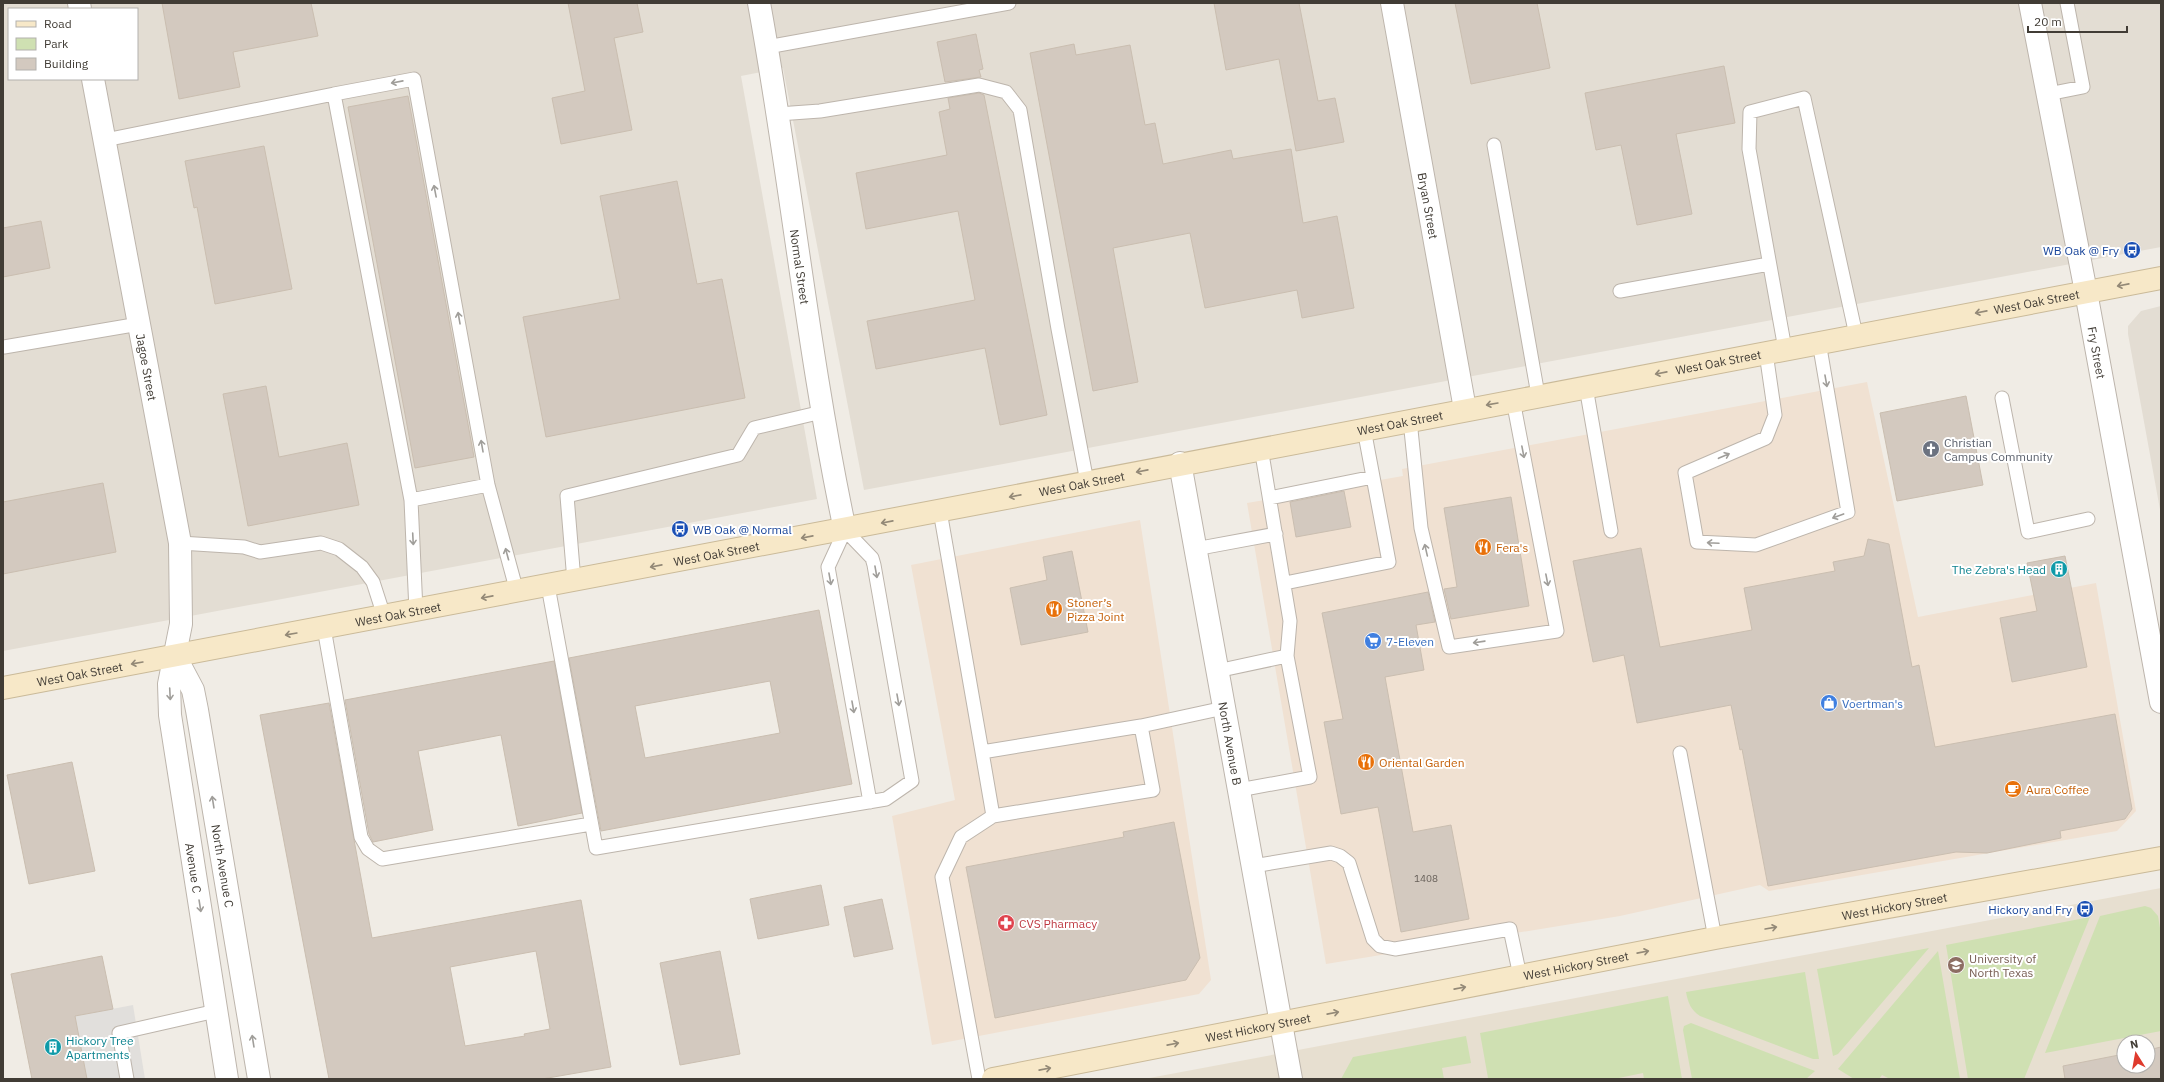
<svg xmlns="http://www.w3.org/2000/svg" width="2164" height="1082" font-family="'IBM Plex Sans',sans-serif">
	<rect width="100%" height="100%" fill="#f0ece5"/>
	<path fill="#e3ddd3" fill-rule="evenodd" d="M 3,3 L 2161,3 L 2161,247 L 864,490 L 783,68 L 741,76 L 817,499 L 3,651 ZM 9,9 L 137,9 L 137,79 L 9,79 Z
		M 2161,306 L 2161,515 L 2128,334 L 2128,326 L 2141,311 Z"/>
	<path fill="#f0e1d2" d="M 1867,382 L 1918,617 L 2096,583 L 2136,811 L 2117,831 L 1769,891 L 1760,885 L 1620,916 L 1326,964 L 1247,503 L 1403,476 L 1402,469 Z
		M 1140,520 L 1211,980 L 1199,994 L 932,1045 L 892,816 L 955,800 L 911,565 Z"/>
	<path fill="#e7dfd0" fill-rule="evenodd" d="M 2161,888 L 2161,1079 L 1144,1079 ZM 2124,1042 L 2148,1042 L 2148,1066 L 2124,1066 Z"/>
	<path fill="#cfe0b2" d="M 2145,906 L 2151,908 L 2158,916 L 2161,934 L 2161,1031 L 2045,1053 L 2100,916 Z
		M 2090,917 L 2024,1079 L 1968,1079 L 1946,945 Z
		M 1929,948 L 1838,1054 L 1833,1056 L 1817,969 Z
		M 1938,951 L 1960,1079 L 1890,1079 L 1882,1075 L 1879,1079 L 1854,1079 L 1838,1069 Z
		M 1805,972 L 1819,1059 L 1813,1059 L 1700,1016 C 1691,1010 1688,1003 1686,992 Z
		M 1668,996 L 1682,1079 L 1644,1079 L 1643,1073 L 1614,1079 L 1488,1078 L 1480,1033 Z
		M 1691,1023 L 1815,1071 L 1806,1079 L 1692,1079 L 1683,1030 L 1684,1026 Z
		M 1466,1036 L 1471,1063 L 1442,1068 L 1444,1079 L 1341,1079 L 1353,1057 Z"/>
	<path fill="#e1dfdc" d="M 133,1005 L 145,1079 L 87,1079 L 75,1016 Z"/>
	<path fill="#d3c9bf" stroke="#cabeb0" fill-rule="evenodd" d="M 162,3 L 311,3 L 318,36 L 233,52 L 240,87 L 179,99 Z
		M 568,3 L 637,3 L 643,32 L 614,38 L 632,130 L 561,144 L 552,98 L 585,91 Z
		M 1214,3 L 1299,3 L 1318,101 L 1335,98 L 1344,142 L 1296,151 L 1279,59 L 1226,70 Z
		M 1455,3 L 1537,3 L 1550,68 L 1471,84 Z
		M 976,34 L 983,69 L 979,70 L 981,77 L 945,82 L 937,42 Z
		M 1074,44 L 1076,55 L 1130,45 L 1145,125 L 1155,123 L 1163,164 L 1231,150 L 1233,159 L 1291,149 L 1303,223 L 1337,216 L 1354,308 L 1302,318 L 1297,290 L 1205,308 L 1190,233 L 1113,248 L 1138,382 L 1093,391 L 1030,53 Z
		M 1724,66 L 1735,123 L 1676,134 L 1692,214 L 1637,225 L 1621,145 L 1596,150 L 1585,93 Z
		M 979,93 L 984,95 L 1047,415 L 1000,425 L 985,348 L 876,369 L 867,321 L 975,300 L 958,211 L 866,229 L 856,173 L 947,155 L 939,112 L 950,109 L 948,98 Z
		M 408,96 L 474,457 L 415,468 L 348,107 Z
		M 264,146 L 292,289 L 215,304 L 197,207 L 194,208 L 185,161 Z
		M 677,181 L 697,284 L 722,279 L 745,398 L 546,437 L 523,317 L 620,299 L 600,196 Z
		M 41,221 L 50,268 L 3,277 L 3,228 Z
		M 266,386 L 279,457 L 347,443 L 359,505 L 248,526 L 223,394 Z
		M 1966,396 L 1983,485 L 1897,501 L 1880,413 Z
		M 103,483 L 116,552 L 3,574 L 3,502 Z
		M 1344,491 L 1351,527 L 1296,537 L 1290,502 Z
		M 1511,497 L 1529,606 L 1451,619 L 1444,589 L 1457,587 L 1444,508 Z
		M 1868,539 L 1889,544 L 1912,667 L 1919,665 L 1935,747 L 2115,714 L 2132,809 L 2125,819 L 2060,831 L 2061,838 L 1987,853 L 1956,852 L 1768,886 L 1742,749 L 1740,750 L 1731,705 L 1637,723 L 1624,655 L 1593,662 L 1573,561 L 1641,548 L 1660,647 L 1752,630 L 1744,588 L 1835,571 L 1833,562 L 1864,556 Z
		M 1072,551 L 1088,632 L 1021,645 L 1010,588 L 1047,580 L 1043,557 Z
		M 2065,556 L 2087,667 L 2012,682 L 2000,618 L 2037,611 L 2027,563 Z
		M 1428,592 L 1435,622 L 1416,625 L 1424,670 L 1385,677 L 1413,832 L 1451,825 L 1469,919 L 1401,932 L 1378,807 L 1341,814 L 1324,722 L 1343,719 L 1322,613 Z
		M 819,610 L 852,784 L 601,831 L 569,658 ZM 770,681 L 780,733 L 645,758 L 635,706 Z
		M 554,661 L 582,813 L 518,826 L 501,735 L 418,751 L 433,830 L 373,842 L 369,834 L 345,700 Z
		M 329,703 L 372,938 L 581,900 L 611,1067 L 542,1079 L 329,1079 L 260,715 ZM 536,951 L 550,1029 L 524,1034 L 525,1036 L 465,1046 L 450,967 Z
		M 72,762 L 95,871 L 29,884 L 7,775 Z
		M 1174,822 L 1200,958 L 1186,980 L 995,1018 L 966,867 L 1124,837 L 1123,832 Z
		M 821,885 L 829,925 L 758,939 L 750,899 Z
		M 882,899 L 893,949 L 854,957 L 844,907 Z
		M 720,951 L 740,1054 L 680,1065 L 660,963 Z
		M 102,956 L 113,1009 L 75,1016 L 87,1079 L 32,1079 L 11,974 Z
		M 2161,1047 L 2161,1079 L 2065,1079 L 2063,1066 L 2124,1054 L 2124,1066 L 2148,1066 L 2148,1050 Z"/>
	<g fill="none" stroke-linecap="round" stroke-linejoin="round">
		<g stroke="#bdb5ac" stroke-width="15">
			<path id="service" d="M 767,47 L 1009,3
				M 2048,94 L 2083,87 L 2067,3
				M 778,114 L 820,111 L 979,85 L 1006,92 L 1020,110 L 1058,329 L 1087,482
				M 105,140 L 334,94
				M 1494,145 L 1538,395
				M 1620,291 L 1769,264
				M 4,347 L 139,324
				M 1785,349 L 1749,149 L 1750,112 L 1804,98 L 1856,335
				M 1766,353 L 1775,415 L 1766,438 L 1685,473 L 1697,542 L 1756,545 L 1848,512 L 1819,342
				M 1586,387 L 1611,531
				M 2002,398 L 2028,532 L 2088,519
				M 1410,420 L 1421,528 L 1449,647 L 1557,631 L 1513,400
				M 1270,498 L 1373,477
				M 411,500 L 488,485
				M 940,511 L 982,752
				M 180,543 L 244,547 L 260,552 L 321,543 L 339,549 L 362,567 L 373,582 L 384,616
				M 1195,549 L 1276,534
				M 574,581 L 567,496 L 738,455 L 754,428 L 822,412
				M 1285,583 L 1389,562 L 1364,429
				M 548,586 L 596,848 L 886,799 L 912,781 L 874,565 L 872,558 L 845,530 L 828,567 L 870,802
				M 416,611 L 411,500 L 334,94 L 414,79 L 488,485 L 517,592
				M 324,628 L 361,837 L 368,849 L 382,859 L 591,824
				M 1217,671 L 1287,656 L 1290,621 L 1261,448
				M 1680,753 L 1715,938
				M 1239,790 L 1310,777 L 1287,656
				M 993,816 L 982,752 L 1141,726
				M 1253,866 L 1331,853 L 1340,856 L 1349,863 L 1373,939 L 1380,946 L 1395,949 L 1510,929 L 1520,976
				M 127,1079 L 119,1033 L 216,1011
				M 979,1079 L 942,877 L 961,837 L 993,816 L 1153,790 L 1141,726 L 1224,708"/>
		</g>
		<g stroke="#bdb5ac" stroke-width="24">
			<g id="minor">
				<path id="s1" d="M 759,3 C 791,178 808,356 845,530"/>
				<path id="s2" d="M 1392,3 L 1465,409"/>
				<path id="s3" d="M 2030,3 L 2086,292 L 2161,702"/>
				<path id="s4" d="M 1180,463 L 1291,1079"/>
			</g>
		</g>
		<g stroke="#bdb5ac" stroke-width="24">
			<g id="tertiary">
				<path d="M 79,3 L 80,9"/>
				<path id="s5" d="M 93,79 L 180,543 L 181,624 L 169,684 L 170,715 L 227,1079"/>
				<path id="s6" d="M 175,656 L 193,690 L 197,710 L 259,1079"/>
			</g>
		</g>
		<g stroke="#caba99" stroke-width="24">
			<g id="secondary">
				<path id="s7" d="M 3,688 C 723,554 1441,413 2161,278"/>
				<path id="s8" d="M 993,1079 L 1715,938 L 2161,858"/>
			</g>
		</g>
		<use href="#service" stroke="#fff" stroke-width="13"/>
		<use href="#minor" stroke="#fff" stroke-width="22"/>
		<use href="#tertiary" stroke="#fff" stroke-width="22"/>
		<use href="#secondary" stroke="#f7e8c8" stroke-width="22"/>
	</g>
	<defs><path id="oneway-shaft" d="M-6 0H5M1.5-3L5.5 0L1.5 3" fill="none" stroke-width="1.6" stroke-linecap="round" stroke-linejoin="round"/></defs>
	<g stroke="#a09e9a">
		<use href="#oneway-shaft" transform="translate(397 82) rotate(169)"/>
		<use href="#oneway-shaft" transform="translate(435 191) rotate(-101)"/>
		<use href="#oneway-shaft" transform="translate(459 318) rotate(-100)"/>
		<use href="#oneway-shaft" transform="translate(1826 381) rotate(80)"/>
		<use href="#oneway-shaft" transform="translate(482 446) rotate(-100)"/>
		<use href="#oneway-shaft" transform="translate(1523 452) rotate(79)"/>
		<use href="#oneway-shaft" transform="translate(1724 456) rotate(-23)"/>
		<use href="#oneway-shaft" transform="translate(1838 516) rotate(160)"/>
		<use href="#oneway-shaft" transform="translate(413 539) rotate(87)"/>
		<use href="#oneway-shaft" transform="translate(1713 543) rotate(-177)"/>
		<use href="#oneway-shaft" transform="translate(1426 550) rotate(-103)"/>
		<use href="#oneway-shaft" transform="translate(507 554) rotate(-105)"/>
		<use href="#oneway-shaft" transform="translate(876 572) rotate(80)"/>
		<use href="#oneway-shaft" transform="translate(830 579) rotate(80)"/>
		<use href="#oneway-shaft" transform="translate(1547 580) rotate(79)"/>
		<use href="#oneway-shaft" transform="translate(1479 642) rotate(172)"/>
		<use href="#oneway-shaft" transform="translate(170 694) rotate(87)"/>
		<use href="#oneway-shaft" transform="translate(898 700) rotate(80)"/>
		<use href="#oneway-shaft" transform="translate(853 707) rotate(80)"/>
		<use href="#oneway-shaft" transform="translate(213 802) rotate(-99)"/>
		<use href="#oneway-shaft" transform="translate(200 906) rotate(81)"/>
		<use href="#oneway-shaft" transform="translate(253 1041) rotate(-99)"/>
	</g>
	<g stroke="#938977">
		<use href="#oneway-shaft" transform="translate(2123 285) rotate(169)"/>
		<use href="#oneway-shaft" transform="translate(1981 312) rotate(169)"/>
		<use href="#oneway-shaft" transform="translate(1661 373) rotate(169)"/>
		<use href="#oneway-shaft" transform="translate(1492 404) rotate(170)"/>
		<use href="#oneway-shaft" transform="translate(1142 471) rotate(169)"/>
		<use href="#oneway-shaft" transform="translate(1015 496) rotate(169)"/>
		<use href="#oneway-shaft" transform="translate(887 522) rotate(169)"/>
		<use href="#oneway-shaft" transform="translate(807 537) rotate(169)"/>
		<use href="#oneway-shaft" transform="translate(656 566) rotate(169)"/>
		<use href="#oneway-shaft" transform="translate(487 597) rotate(169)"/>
		<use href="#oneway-shaft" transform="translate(291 634) rotate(170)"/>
		<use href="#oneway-shaft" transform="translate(137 663) rotate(170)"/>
		<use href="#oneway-shaft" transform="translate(1771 928) rotate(-10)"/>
		<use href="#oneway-shaft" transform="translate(1643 952) rotate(-11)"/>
		<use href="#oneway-shaft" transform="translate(1460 988) rotate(-11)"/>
		<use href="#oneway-shaft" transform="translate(1333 1013) rotate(-11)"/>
		<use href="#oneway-shaft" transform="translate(1173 1044) rotate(-11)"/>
		<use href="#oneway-shaft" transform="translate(1045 1069) rotate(-11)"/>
	</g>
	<defs>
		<g id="bus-disc" transform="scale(0.9)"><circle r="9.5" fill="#1a4fb4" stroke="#fff"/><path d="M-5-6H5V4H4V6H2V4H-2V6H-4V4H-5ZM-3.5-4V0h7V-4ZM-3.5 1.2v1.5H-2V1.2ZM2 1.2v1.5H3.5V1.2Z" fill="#fff"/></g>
		<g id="church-disc" transform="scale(0.9)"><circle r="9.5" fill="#6b7280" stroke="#fff"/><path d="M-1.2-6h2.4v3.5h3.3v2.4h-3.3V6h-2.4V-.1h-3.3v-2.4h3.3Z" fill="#fff"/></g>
		<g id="restaurant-disc" transform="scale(0.9)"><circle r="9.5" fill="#e8710a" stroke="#fff"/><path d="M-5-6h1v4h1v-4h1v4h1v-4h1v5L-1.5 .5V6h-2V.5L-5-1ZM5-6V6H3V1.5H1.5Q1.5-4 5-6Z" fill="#fff"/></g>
		<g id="building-disc" transform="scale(0.9)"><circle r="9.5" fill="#0f9aa8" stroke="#fff"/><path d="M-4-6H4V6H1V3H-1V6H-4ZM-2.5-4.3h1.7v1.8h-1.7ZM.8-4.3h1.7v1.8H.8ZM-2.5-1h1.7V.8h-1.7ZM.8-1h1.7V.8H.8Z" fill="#fff"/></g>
		<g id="supermarket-disc" transform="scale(0.9)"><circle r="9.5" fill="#3f7fe0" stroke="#fff"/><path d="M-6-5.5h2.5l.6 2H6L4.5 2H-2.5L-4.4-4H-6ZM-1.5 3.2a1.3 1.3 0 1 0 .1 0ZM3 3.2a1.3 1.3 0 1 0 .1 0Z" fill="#fff"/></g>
		<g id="shop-disc" transform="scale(0.9)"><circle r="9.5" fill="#3f7fe0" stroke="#fff"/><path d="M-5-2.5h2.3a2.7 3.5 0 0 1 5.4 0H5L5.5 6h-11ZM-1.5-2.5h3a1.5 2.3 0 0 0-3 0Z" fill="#fff"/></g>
		<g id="cafe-disc" transform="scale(0.9)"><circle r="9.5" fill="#e8710a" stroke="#fff"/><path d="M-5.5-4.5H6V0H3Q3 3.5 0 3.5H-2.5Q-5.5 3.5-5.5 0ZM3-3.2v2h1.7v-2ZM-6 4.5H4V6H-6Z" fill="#fff"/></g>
		<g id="pharmacy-disc" transform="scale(0.9)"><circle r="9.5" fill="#e0444e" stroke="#fff"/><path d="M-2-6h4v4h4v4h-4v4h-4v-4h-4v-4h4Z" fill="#fff"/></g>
		<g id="university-disc" transform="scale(0.9)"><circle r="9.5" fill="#8d6e63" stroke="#fff"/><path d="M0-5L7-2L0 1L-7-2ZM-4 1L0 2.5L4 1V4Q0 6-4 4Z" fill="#fff"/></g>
	</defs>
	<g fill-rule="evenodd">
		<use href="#bus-disc" x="2132" y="250"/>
		<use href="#church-disc" x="1931" y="449"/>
		<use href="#bus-disc" x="680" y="529"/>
		<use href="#restaurant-disc" x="1483" y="547"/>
		<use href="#building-disc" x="2059" y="569"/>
		<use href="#restaurant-disc" x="1054" y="609"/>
		<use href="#supermarket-disc" x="1373" y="641"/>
		<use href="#shop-disc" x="1829" y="703"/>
		<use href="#restaurant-disc" x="1366" y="762"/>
		<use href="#cafe-disc" x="2013" y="789"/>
		<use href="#bus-disc" x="2085" y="909"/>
		<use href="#pharmacy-disc" x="1006" y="923"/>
		<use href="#university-disc" x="1956" y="965"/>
		<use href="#building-disc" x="53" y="1047"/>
	</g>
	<g text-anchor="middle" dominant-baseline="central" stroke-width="4" stroke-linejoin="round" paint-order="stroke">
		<g font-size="10" fill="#665f58">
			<text x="1426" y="878">1408</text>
		</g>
		<g font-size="12" fill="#413c35" stroke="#fff">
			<text stroke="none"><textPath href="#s2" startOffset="206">Bryan Street</textPath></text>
			<text stroke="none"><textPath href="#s1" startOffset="267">Normal Street</textPath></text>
			<text stroke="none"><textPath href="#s7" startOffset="2070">West Oak Street</textPath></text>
			<text stroke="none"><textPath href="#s3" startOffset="356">Fry Street</textPath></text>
			<text stroke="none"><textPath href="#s7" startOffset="1746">West Oak Street</textPath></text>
			<text stroke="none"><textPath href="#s5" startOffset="293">Jagoe Street</textPath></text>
			<text stroke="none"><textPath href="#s7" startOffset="1422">West Oak Street</textPath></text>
			<text stroke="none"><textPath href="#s7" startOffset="1098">West Oak Street</textPath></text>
			<text stroke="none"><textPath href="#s7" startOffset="726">West Oak Street</textPath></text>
			<text stroke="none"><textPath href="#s7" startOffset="402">West Oak Street</textPath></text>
			<text stroke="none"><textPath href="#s7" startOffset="78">West Oak Street</textPath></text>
			<text stroke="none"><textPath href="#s4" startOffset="285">North Avenue B</textPath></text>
			<text stroke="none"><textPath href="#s6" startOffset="217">North Avenue C</textPath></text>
			<text stroke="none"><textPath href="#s5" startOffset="800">Avenue C</textPath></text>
			<text stroke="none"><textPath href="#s8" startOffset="918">West Hickory Street</textPath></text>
			<text stroke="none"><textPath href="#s8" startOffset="594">West Hickory Street</textPath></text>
			<text stroke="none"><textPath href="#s8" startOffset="270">West Hickory Street</textPath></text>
		</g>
		<g font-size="12" fill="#164399" stroke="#fff" text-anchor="end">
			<text x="2119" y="250">WB Oak @ Fry</text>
			<text x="693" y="529" text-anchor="start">WB Oak @ Normal</text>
			<text x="2072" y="909">Hickory and Fry</text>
		</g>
		<g font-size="12" fill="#5b616d" stroke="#fff" text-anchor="start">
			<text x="1944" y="442">Christian<tspan x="1944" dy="14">Campus Community</tspan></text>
		</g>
		<g font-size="12" fill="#c56008" stroke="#fff" text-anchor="start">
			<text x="1496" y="547">Fera's</text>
			<text x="1067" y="602">Stoner’s<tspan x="1067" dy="14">Pizza Joint</tspan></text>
			<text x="1379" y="762">Oriental Garden</text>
			<text x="2026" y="789">Aura Coffee</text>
		</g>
		<g font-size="12" fill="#0d838f" stroke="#fff" text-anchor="end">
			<text x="2046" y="569">The Zebra's Head</text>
			<text x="66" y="1040" text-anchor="start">Hickory Tree<tspan x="66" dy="14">Apartments</tspan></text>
		</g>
		<g font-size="12" fill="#366cbe" stroke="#fff" text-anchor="start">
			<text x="1386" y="641">7-Eleven</text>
			<text x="1842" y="703">Voertman's</text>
		</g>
		<g font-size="12" fill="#be3a42" stroke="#fff" text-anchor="start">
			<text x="1019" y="923">CVS Pharmacy</text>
		</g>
		<g font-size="12" fill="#785e54" stroke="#fff" text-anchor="start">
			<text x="1969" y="958">University of<tspan x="1969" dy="14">North Texas</tspan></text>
		</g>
	</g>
	<rect width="2164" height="1082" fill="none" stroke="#413c35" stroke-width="8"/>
	<rect x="8" y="8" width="130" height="72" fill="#ffffff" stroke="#b3b1ae"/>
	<rect x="16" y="21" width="20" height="6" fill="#f7e8c8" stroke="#b3b1ae"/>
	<text x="44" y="28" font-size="12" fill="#413c35">Road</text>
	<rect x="16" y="38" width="20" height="12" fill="#cfe0b2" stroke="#b3b1ae"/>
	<text x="44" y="48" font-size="12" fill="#413c35">Park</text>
	<rect x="16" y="58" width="20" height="12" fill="#d3c9bf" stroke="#b3b1ae"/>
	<text x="44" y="68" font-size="12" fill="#413c35">Building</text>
	<g transform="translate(2136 1054) rotate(349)"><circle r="19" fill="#ffffff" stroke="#b3b1ae"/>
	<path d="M0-3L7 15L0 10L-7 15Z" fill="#df3a2d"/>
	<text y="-6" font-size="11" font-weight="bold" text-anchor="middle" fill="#413c35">N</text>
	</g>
	<path d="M2028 26v6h99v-6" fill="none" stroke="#413c35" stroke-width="2"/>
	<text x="2034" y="26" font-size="12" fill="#413c35" stroke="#ffffff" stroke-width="3" paint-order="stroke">20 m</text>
</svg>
